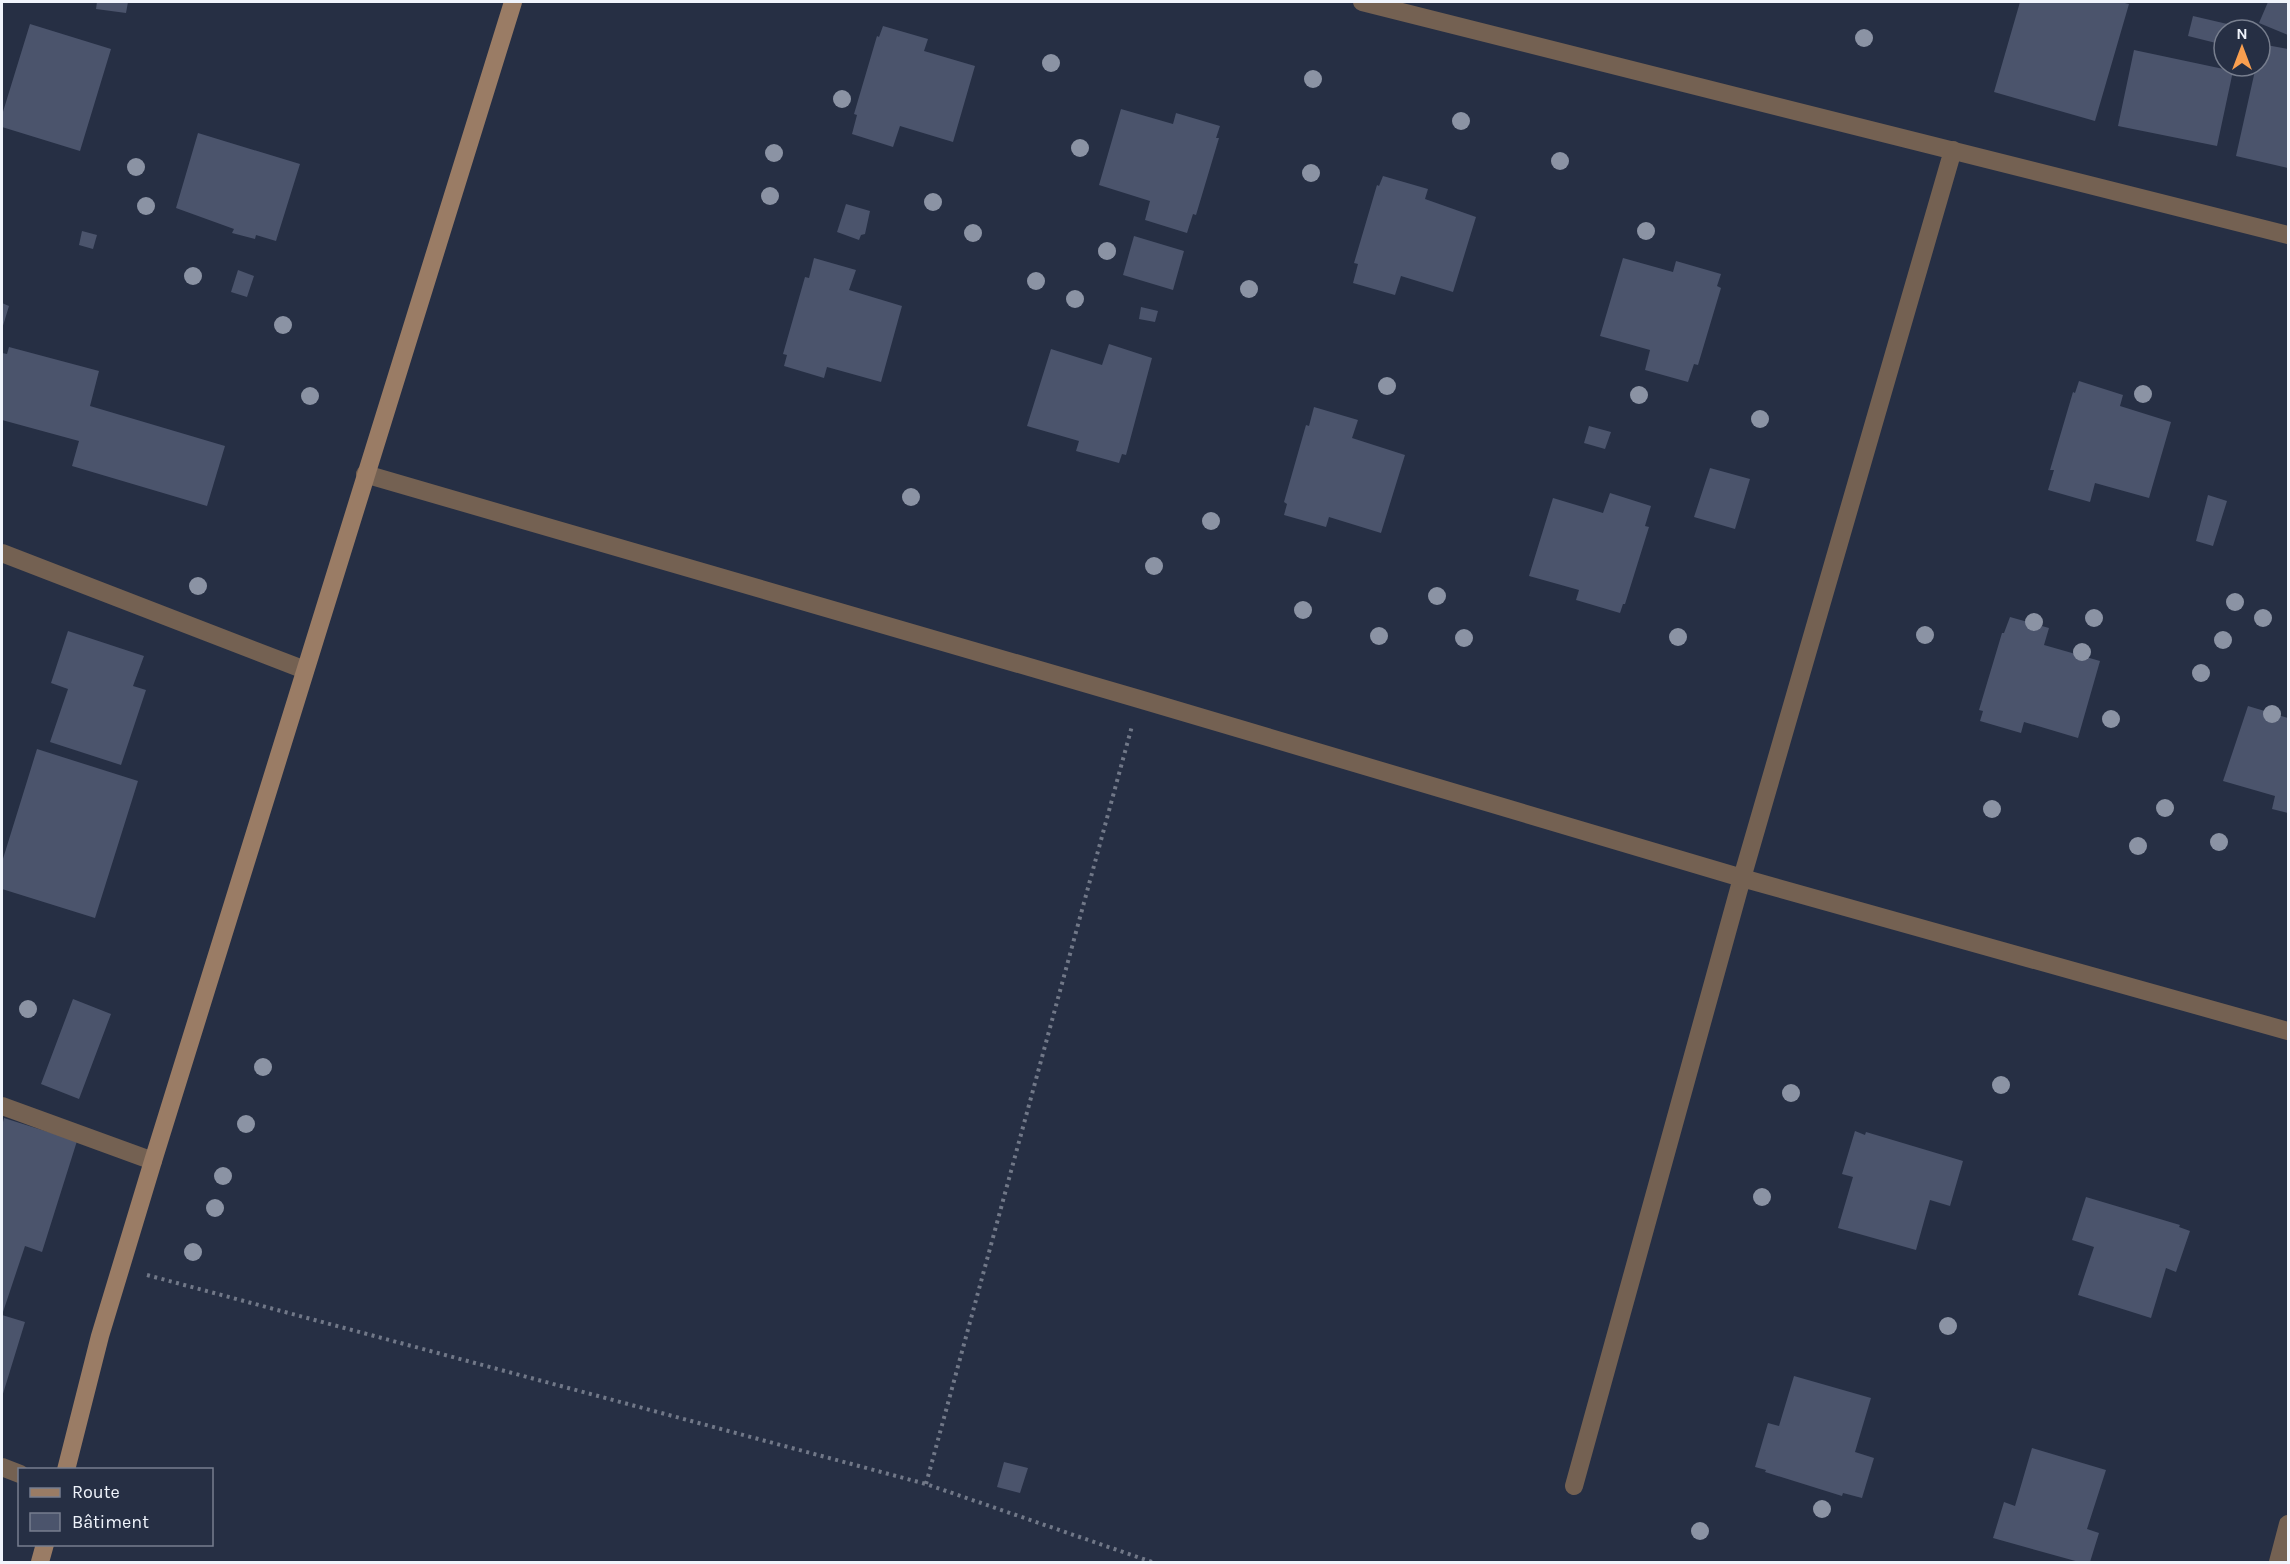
<svg xmlns="http://www.w3.org/2000/svg" width="2290" height="1564" font-family="Karla,sans-serif">
	<rect width="100%" height="100%" fill="#262f44"/>
	<path fill="#4b546c" d="M 97,2 L 128,2 L 126,13 L 96,9 Z
		M 2020,2 L 2121,2 L 2129,4 L 2095,121 L 1994,92 Z
		M 2268,2 L 2288,2 L 2288,35 L 2259,23 Z
		M 2193,16 L 2236,26 L 2235,30 L 2224,30 L 2224,45 L 2188,36 Z
		M 30,24 L 111,49 L 80,151 L 2,127 L 2,115 Z
		M 883,26 L 928,39 L 924,51 L 975,66 L 953,142 L 900,126 L 893,147 L 852,134 L 857,115 L 854,114 L 877,36 L 879,37 Z
		M 2261,44 L 2288,49 L 2288,168 L 2236,156 L 2256,66 L 2260,66 Z
		M 2134,50 L 2233,71 L 2217,146 L 2118,126 Z
		M 1121,109 L 1173,124 L 1176,113 L 1220,126 L 1216,138 L 1219,138 L 1196,215 L 1193,214 L 1187,233 L 1145,220 L 1150,201 L 1099,185 Z
		M 198,133 L 300,164 L 276,241 L 256,235 L 255,239 L 232,233 L 234,229 L 176,208 Z
		M 1383,176 L 1428,189 L 1425,199 L 1476,217 L 1453,292 L 1401,276 L 1395,295 L 1353,283 L 1358,264 L 1354,263 L 1377,185 L 1379,186 Z
		M 846,204 L 870,211 L 865,234 L 861,235 L 859,240 L 837,232 Z
		M 82,231 L 97,235 L 93,249 L 79,245 Z
		M 1134,236 L 1184,251 L 1173,290 L 1123,275 Z
		M 814,258 L 856,270 L 849,290 L 902,306 L 881,382 L 827,367 L 824,378 L 784,366 L 787,355 L 783,354 L 805,277 L 809,278 Z
		M 1623,258 L 1673,272 L 1676,261 L 1721,274 L 1717,286 L 1721,288 L 1698,365 L 1694,364 L 1688,382 L 1645,370 L 1650,350 L 1600,336 Z
		M 238,270 L 254,276 L 247,297 L 231,292 Z
		M 2,303 L 9,306 L 2,329 Z
		M 1141,307 L 1158,311 L 1155,322 L 1139,319 Z
		M 1109,344 L 1152,358 L 1126,455 L 1122,454 L 1119,463 L 1076,451 L 1079,441 L 1027,426 L 1051,349 L 1102,365 Z
		M 9,347 L 99,371 L 90,406 L 225,446 L 207,506 L 72,466 L 79,441 L 2,420 L 2,353 L 7,354 Z
		M 2079,381 L 2123,395 L 2120,406 L 2171,422 L 2149,498 L 2095,483 L 2090,502 L 2048,490 L 2054,470 L 2050,470 L 2073,392 L 2075,393 Z
		M 1314,407 L 1358,420 L 1352,438 L 1405,455 L 1381,533 L 1329,517 L 1326,527 L 1284,515 L 1287,504 L 1284,502 L 1306,425 L 1309,426 Z
		M 1589,426 L 1611,432 L 1605,449 L 1584,443 Z
		M 1710,468 L 1750,479 L 1735,529 L 1694,517 Z
		M 1610,493 L 1651,506 L 1645,526 L 1649,527 L 1625,604 L 1623,604 L 1620,613 L 1576,600 L 1579,590 L 1529,576 L 1553,498 L 1603,513 Z
		M 2208,495 L 2227,501 L 2213,546 L 2196,541 Z
		M 2010,617 L 2049,628 L 2044,645 L 2100,661 L 2078,738 L 2024,722 L 2021,733 L 1980,721 L 1983,711 L 1979,710 L 2002,633 L 2004,633 Z
		M 68,631 L 144,656 L 133,686 L 146,690 L 121,765 L 50,742 L 68,689 L 51,683 Z
		M 2248,706 L 2288,718 L 2288,813 L 2272,809 L 2275,796 L 2223,781 Z
		M 37,749 L 138,781 L 95,918 L 2,889 L 2,862 Z
		M 73,999 L 111,1014 L 79,1099 L 41,1084 Z
		M 4,1118 L 77,1141 L 42,1252 L 25,1246 L 2,1315 L 25,1322 L 2,1397 L 2,1126 Z
		M 1855,1131 L 1865,1135 L 1866,1132 L 1963,1161 L 1950,1206 L 1930,1200 L 1916,1250 L 1838,1228 L 1853,1177 L 1842,1174 Z
		M 2086,1197 L 2180,1225 L 2179,1227 L 2190,1231 L 2176,1272 L 2166,1268 L 2151,1318 L 2078,1295 L 2094,1247 L 2072,1240 Z
		M 1794,1376 L 1871,1398 L 1855,1452 L 1874,1458 L 1862,1498 L 1843,1493 L 1842,1496 L 1765,1472 L 1766,1470 L 1755,1467 L 1768,1423 L 1779,1426 Z
		M 2032,1448 L 2106,1470 L 2087,1529 L 2099,1533 L 2090,1562 L 2079,1562 L 1993,1538 L 2004,1502 L 2015,1506 Z
		M 1004,1462 L 1028,1468 L 1020,1493 L 997,1487 Z"/>
	<g fill="none" stroke-linecap="round" stroke-linejoin="round">
		<path stroke="#717888" stroke-width="4" stroke-dasharray="3 4.5" stroke-linecap="butt" d="M 147,1275 L 926,1484 L 1152,1562
			M 926,1484 L 1132,726"/>
		<path stroke="#746152" stroke-width="18" d="M 1362,2 L 2288,235
			M 365,474 L 1139,699 L 1742,878 L 2288,1031
			M 2,553 L 305,670
			M 2,1106 L 153,1161
			M 2,1467 L 20,1474
			M 1574,1486 L 1742,878 L 1953,150
			M 2278,1562 L 2288,1524"/>
		<path stroke="#9a7c65" stroke-width="18" d="M 66,1470 L 100,1336 L 153,1161 L 513,2
			M 40,1562 L 45,1544"/>
	</g>
	<g fill="#8b93a4">
		<circle cx="1864" cy="38" r="9"/>
		<circle cx="1051" cy="63" r="9"/>
		<circle cx="1313" cy="79" r="9"/>
		<circle cx="842" cy="99" r="9"/>
		<circle cx="1461" cy="121" r="9"/>
		<circle cx="1080" cy="148" r="9"/>
		<circle cx="774" cy="153" r="9"/>
		<circle cx="1560" cy="161" r="9"/>
		<circle cx="136" cy="167" r="9"/>
		<circle cx="1311" cy="173" r="9"/>
		<circle cx="770" cy="196" r="9"/>
		<circle cx="933" cy="202" r="9"/>
		<circle cx="146" cy="206" r="9"/>
		<circle cx="1646" cy="231" r="9"/>
		<circle cx="973" cy="233" r="9"/>
		<circle cx="1107" cy="251" r="9"/>
		<circle cx="193" cy="276" r="9"/>
		<circle cx="1036" cy="281" r="9"/>
		<circle cx="1249" cy="289" r="9"/>
		<circle cx="1075" cy="299" r="9"/>
		<circle cx="283" cy="325" r="9"/>
		<circle cx="1387" cy="386" r="9"/>
		<circle cx="2143" cy="394" r="9"/>
		<circle cx="1639" cy="395" r="9"/>
		<circle cx="310" cy="396" r="9"/>
		<circle cx="1760" cy="419" r="9"/>
		<circle cx="911" cy="497" r="9"/>
		<circle cx="1211" cy="521" r="9"/>
		<circle cx="1154" cy="566" r="9"/>
		<circle cx="198" cy="586" r="9"/>
		<circle cx="1437" cy="596" r="9"/>
		<circle cx="2235" cy="602" r="9"/>
		<circle cx="1303" cy="610" r="9"/>
		<circle cx="2094" cy="618" r="9"/>
		<circle cx="2263" cy="618" r="9"/>
		<circle cx="2034" cy="622" r="9"/>
		<circle cx="1925" cy="635" r="9"/>
		<circle cx="1379" cy="636" r="9"/>
		<circle cx="1678" cy="637" r="9"/>
		<circle cx="1464" cy="638" r="9"/>
		<circle cx="2223" cy="640" r="9"/>
		<circle cx="2082" cy="652" r="9"/>
		<circle cx="2201" cy="673" r="9"/>
		<circle cx="2272" cy="714" r="9"/>
		<circle cx="2111" cy="719" r="9"/>
		<circle cx="2165" cy="808" r="9"/>
		<circle cx="1992" cy="809" r="9"/>
		<circle cx="2219" cy="842" r="9"/>
		<circle cx="2138" cy="846" r="9"/>
		<circle cx="28" cy="1009" r="9"/>
		<circle cx="263" cy="1067" r="9"/>
		<circle cx="2001" cy="1085" r="9"/>
		<circle cx="1791" cy="1093" r="9"/>
		<circle cx="246" cy="1124" r="9"/>
		<circle cx="223" cy="1176" r="9"/>
		<circle cx="1762" cy="1197" r="9"/>
		<circle cx="215" cy="1208" r="9"/>
		<circle cx="193" cy="1252" r="9"/>
		<circle cx="1948" cy="1326" r="9"/>
		<circle cx="1822" cy="1509" r="9"/>
		<circle cx="1700" cy="1531" r="9"/>
	</g>
	<rect width="2290" height="1564" fill="none" stroke="#f0f4fc" stroke-width="6"/>
	<rect x="18" y="1468" width="195" height="78" fill="#262f44" stroke="#777e8e" stroke-width="1.5"/>
	<rect x="30" y="1488" width="30" height="9" fill="#9a7c65" stroke="#777e8e" stroke-width="1.5"/>
	<text x="72" y="1498" font-size="18" fill="#f0f4fc">Route</text>
	<rect x="30" y="1513" width="30" height="18" fill="#4b546c" stroke="#777e8e" stroke-width="1.5"/>
	<text x="72" y="1528" font-size="18" fill="#f0f4fc">Bâtiment</text>
	<g transform="translate(2242 48)"><circle r="28" fill="#262f44" stroke="#777e8e" stroke-width="1.5"/>
	<path d="M0-4.5L10 22L0 15L-10 22Z" fill="#fa9f4f"/>
	<text y="-9" font-size="16" font-weight="bold" text-anchor="middle" fill="#f0f4fc">N</text>
	</g>
</svg>
